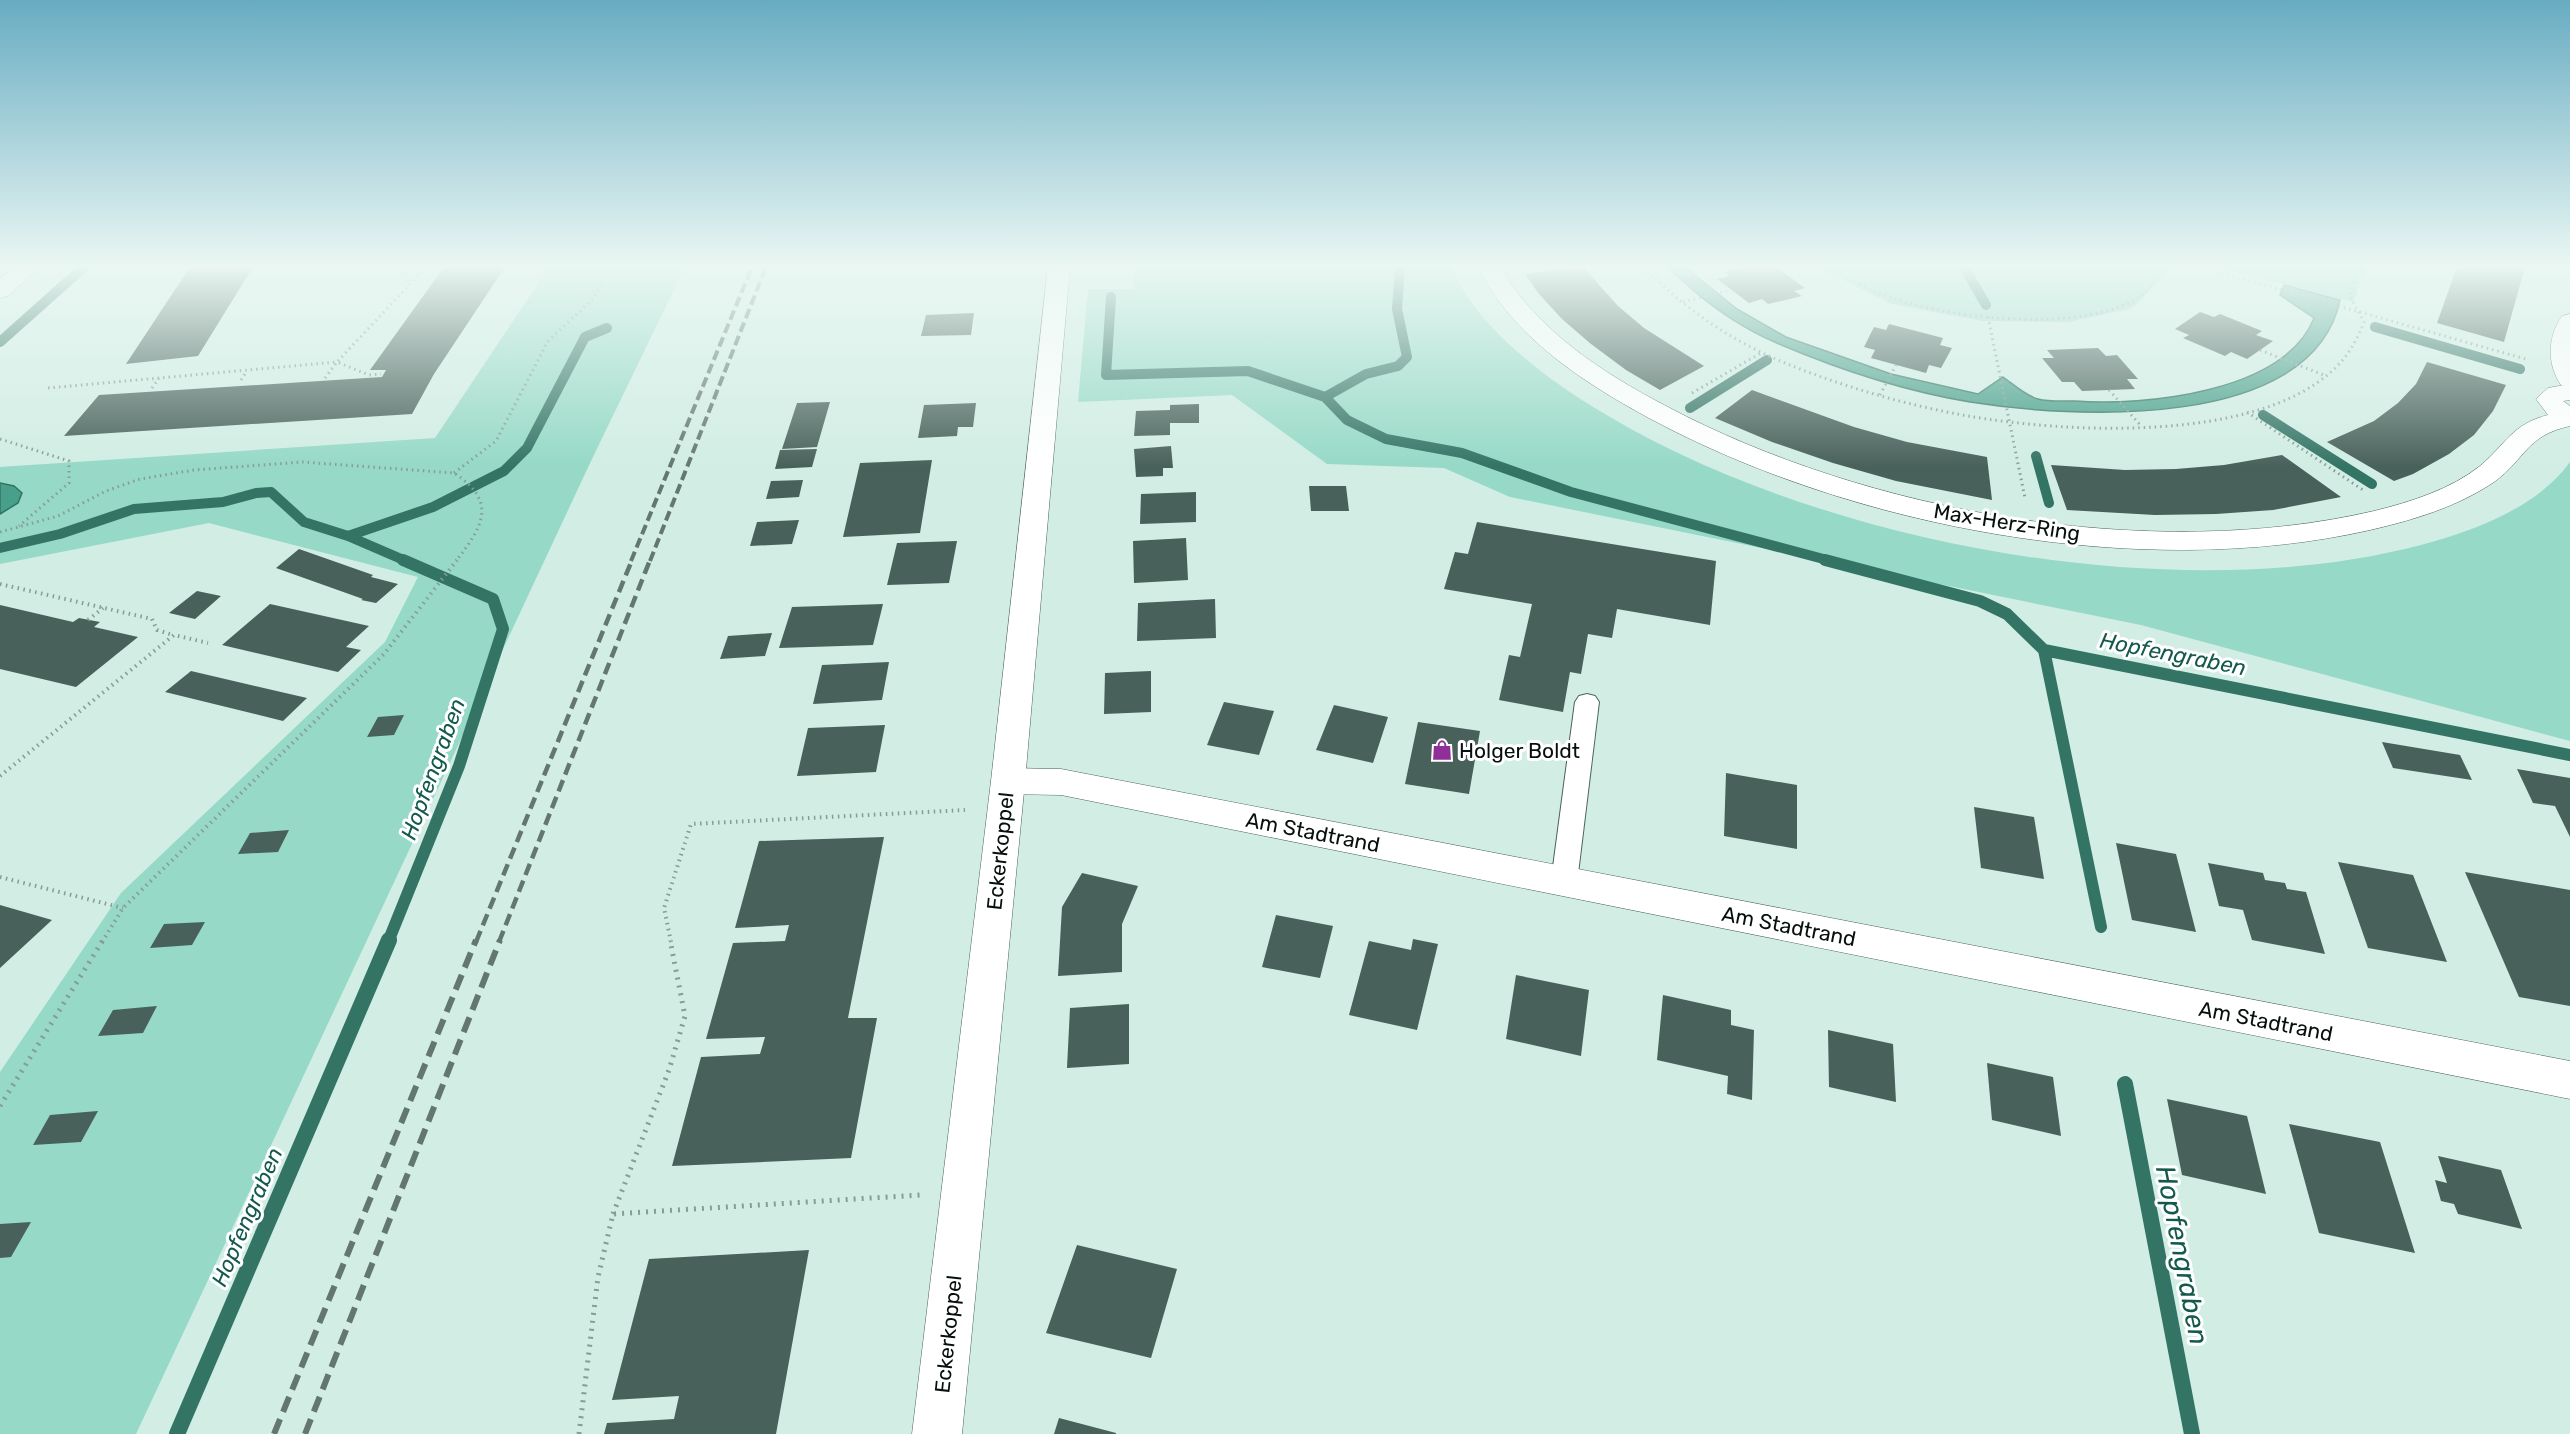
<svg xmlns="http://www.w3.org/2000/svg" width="2570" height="1434" font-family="Rubik,sans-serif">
	<rect width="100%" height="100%" fill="#d1ede4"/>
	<path fill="#96d9c6" d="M 549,267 L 685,267 L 591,461 L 136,1434 L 0,1434 L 0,1072 L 121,893 L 385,642 L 418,577 L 209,523 L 0,564 L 0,514 L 18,503 L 14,486 L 0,483 L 0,467 L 435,438 Z
		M 1135,267 L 1451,267 C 1475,324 1539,373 1590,405 C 1808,542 2170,611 2421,545 C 2473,531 2537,508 2570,462 L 2570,741 L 2141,625 L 1510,497 L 1444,468 L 1327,464 L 1232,395 L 1078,402 L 1088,289 L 1133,289 Z
		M 1822,267 L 2174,267 L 2132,308 L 2069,322 L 1982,321 L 1892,304 L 1832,275 Z
		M 2215,267 L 2366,267 L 2353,302 Z"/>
	<path fill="#489f8a" stroke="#347465" stroke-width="1.5" d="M 1668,267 L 1685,267 L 1737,309 L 1786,337 L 1891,374 L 1978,394 L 2003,377 C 2013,384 2026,396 2038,399 C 2049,402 2063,401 2075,401 C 2144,406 2284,393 2314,318 L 2280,295 L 2284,285 L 2340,300 C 2312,433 2070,418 1970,402 C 1904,391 1840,370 1779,344 C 1738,327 1699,298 1668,267 Z
		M 0,483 L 14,486 L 22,493 L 18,503 L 0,514 Z"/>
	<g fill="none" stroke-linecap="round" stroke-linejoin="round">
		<path stroke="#347465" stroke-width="10" d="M 1964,267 L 1986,305
			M 1111,297 L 1106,375 L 1248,371 L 1325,397 L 1347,420 L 1386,439 L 1462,453 L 1571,492 L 1831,561
			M 2375,327 L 2520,369
			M 0,342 L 84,267
			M 1325,397 L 1366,374 L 1398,366 L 1407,357 L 1397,309 L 1400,267
			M 1690,408 L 1767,360
			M 2263,415 L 2372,484
			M 2036,456 L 2049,503
			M 348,536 L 433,507 L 504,471 L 527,448 L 585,337 L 607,328
			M 0,548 L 60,534 L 134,509 L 223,502 L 256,493 L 271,492 L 304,522 L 348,536 L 406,561"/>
		<path stroke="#347465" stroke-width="12" d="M 1825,560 L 1980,601 L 2007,614 L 2044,650
			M 2101,927 L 2044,650 L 2570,755
			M 388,942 L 459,766 L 503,629 L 493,599 L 403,560"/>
		<path stroke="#347465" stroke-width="16" d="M 2125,1084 L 2192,1434
			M 177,1434 L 389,940"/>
	</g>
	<path fill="#48615a" d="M 190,267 L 253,267 L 198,356 L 126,364 Z
		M 444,267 L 505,267 L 434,374 L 412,414 L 64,436 L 99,395 L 382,377 L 386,370 L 370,370 Z
		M 1583,267 L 1618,306 L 1644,328 L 1704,366 L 1660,390 L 1626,370 L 1591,344 L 1562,319 L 1539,294 L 1525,274 Z
		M 1742,267 L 1776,267 L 1805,288 L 1794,291 L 1802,296 L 1768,304 L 1762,299 L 1749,303 L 1717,279 L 1730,276 L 1724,272 Z
		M 2457,267 L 2525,267 L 2504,342 L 2437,323 Z
		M 2200,312 L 2214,317 L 2220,314 L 2262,331 L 2256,335 L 2273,341 L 2247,359 L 2231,352 L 2225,356 L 2183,338 L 2189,335 L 2175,329 Z
		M 974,313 L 971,335 L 921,336 L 926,315 Z
		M 1889,324 L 1943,338 L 1940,345 L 1952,348 L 1941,368 L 1929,365 L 1926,373 L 1871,358 L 1875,350 L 1864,347 L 1874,327 L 1886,330 Z
		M 2098,348 L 2106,356 L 2117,355 L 2138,379 L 2127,379 L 2135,389 L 2082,391 L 2074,382 L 2062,382 L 2042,358 L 2054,358 L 2047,350 Z
		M 2427,362 L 2506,385 L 2493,411 L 2474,435 L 2449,454 L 2413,474 L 2394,481 L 2327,442 L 2374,421 L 2398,403 L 2416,384 Z
		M 1752,390 L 1854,427 L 1907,442 L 1987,457 L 1992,500 L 1896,481 L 1833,463 L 1772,442 L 1715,418 Z
		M 830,402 L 817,447 L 782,449 L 797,403 Z
		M 976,403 L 973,427 L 958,427 L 957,436 L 918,438 L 924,405 Z
		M 1199,404 L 1199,423 L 1170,423 L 1170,435 L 1134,436 L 1136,411 L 1170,410 L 1170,405 Z
		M 1171,446 L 1173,468 L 1163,468 L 1163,476 L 1136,477 L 1134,449 Z
		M 817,449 L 812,467 L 775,469 L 780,450 Z
		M 2282,455 L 2341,497 L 2273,510 L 2216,514 L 2155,515 L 2067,510 L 2051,465 L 2125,470 L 2176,469 L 2224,465 Z
		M 932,460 L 920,533 L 843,537 L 860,463 Z
		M 803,480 L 799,497 L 766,499 L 771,481 Z
		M 1309,486 L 1346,486 L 1349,511 L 1311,511 Z
		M 1196,492 L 1196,522 L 1140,524 L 1141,494 Z
		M 799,520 L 792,544 L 750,546 L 757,522 Z
		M 1477,522 L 1716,561 L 1710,625 L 1617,609 L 1612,638 L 1588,634 L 1581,674 L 1570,672 L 1563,712 L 1499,700 L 1509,655 L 1520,657 L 1532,604 L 1444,589 L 1455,552 L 1468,554 Z
		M 1186,538 L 1188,580 L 1134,583 L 1133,541 Z
		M 957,541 L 949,583 L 887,585 L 897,543 Z
		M 299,549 L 373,575 L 371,577 L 398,584 L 376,603 L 361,600 L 363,599 L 276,568 Z
		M 197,591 L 221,596 L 195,619 L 169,613 Z
		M 1215,599 L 1216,638 L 1137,641 L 1138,603 Z
		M 270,604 L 369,626 L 346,647 L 361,650 L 338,672 L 222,645 Z
		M 883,604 L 873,645 L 779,648 L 792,607 Z
		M 0,605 L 73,622 L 79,618 L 100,622 L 94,627 L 138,637 L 76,687 L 0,669 Z
		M 772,633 L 765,656 L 720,659 L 728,636 Z
		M 889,662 L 882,700 L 813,704 L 822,665 Z
		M 191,671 L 307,698 L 283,721 L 165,692 Z
		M 1151,671 L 1151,712 L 1104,714 L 1105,673 Z
		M 1224,702 L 1274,711 L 1259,755 L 1207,745 Z
		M 1334,705 L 1388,717 L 1373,763 L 1316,750 Z
		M 404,715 L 394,735 L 367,737 L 378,717 Z
		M 1418,722 L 1480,731 L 1469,794 L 1405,784 Z
		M 885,725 L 876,772 L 797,776 L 808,728 Z
		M 2382,742 L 2460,755 L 2472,780 L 2393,768 Z
		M 2517,769 L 2570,778 L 2570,837 L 2555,806 L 2533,803 Z
		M 1726,773 L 1797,785 L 1797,849 L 1724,836 Z
		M 1974,807 L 2034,817 L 2044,879 L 1981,868 Z
		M 289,830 L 278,852 L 238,854 L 250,833 Z
		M 884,837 L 848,1018 L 877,1018 L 851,1158 L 672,1166 L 701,1057 L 760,1054 L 765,1037 L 706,1039 L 733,943 L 785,941 L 789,925 L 735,928 L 759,841 Z
		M 2116,843 L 2176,854 L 2196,932 L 2132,920 Z
		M 2338,862 L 2413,875 L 2447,962 L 2368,948 Z
		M 2208,863 L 2263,873 L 2265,880 L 2285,883 L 2287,889 L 2306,892 L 2325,954 L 2252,940 L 2243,910 L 2219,906 Z
		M 2465,872 L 2570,890 L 2570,1006 L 2519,997 Z
		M 1082,873 L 1138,886 L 1122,924 L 1122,972 L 1058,976 L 1062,907 Z
		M 0,905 L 52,920 L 0,968 Z
		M 1276,915 L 1333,926 L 1320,978 L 1262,967 Z
		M 205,922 L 192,945 L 150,948 L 164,924 Z
		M 1413,939 L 1438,944 L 1417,1030 L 1349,1015 L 1369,941 L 1411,950 Z
		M 1516,975 L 1589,990 L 1581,1056 L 1506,1039 Z
		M 1663,995 L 1731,1010 L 1731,1025 L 1754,1030 L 1752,1100 L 1727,1094 L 1728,1076 L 1657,1060 Z
		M 1129,1004 L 1129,1064 L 1067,1068 L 1070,1008 Z
		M 157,1006 L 143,1033 L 98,1036 L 113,1010 Z
		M 1828,1030 L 1893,1044 L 1896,1102 L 1829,1087 Z
		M 1987,1063 L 2053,1077 L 2061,1136 L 1992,1120 Z
		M 2167,1099 L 2247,1116 L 2266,1194 L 2182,1175 Z
		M 98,1111 L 81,1142 L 33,1145 L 50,1115 Z
		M 2289,1124 L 2380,1142 L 2415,1253 L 2319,1233 Z
		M 2438,1156 L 2501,1170 L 2522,1229 L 2458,1214 L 2454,1204 L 2441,1201 L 2435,1180 L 2447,1183 Z
		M 31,1222 L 11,1257 L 0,1258 L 0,1224 Z
		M 1077,1245 L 1177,1269 L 1151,1358 L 1046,1333 Z
		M 809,1250 L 776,1434 L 604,1434 L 607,1423 L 674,1419 L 679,1396 L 612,1400 L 649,1259 Z
		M 1059,1418 L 1116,1433 L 1116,1434 L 1054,1434 Z"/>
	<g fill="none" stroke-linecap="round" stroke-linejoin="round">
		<g stroke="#4b635c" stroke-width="2">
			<path id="service" d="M 1587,694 L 1595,696 L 1599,702 L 1577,882 L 1573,890 L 1564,893 L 1555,890 L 1551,882 L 1575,702 L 1579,696 Z"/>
		</g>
		<g stroke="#4b635c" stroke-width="1">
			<path id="pedestrian" d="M 2570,314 L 2570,388 L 2561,385 C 2547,365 2547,337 2562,316 Z"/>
		</g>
		<g stroke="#4b635c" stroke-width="1">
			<path id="minor" d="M 15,267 L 39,267 L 8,296 L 0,298 L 0,279 Z
				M 1478,267 L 1500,267 C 1538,331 1601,372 1666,406 C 1867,513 2151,563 2374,511 C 2411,502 2451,489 2480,466 C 2506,444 2512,424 2548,415 L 2536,399 L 2548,388 L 2570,384 L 2570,400 L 2563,401 L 2570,406 L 2570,426 C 2525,436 2526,459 2494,482 C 2457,507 2413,520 2370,530 C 2141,582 1852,528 1647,417 C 1581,381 1512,336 1478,267 Z
				M 1008,768 L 1061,769 L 2570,1061 L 2570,1099 L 1061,795 L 1008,794 L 996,790 L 991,781 L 996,772 Z"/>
		</g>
		<g stroke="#4b635c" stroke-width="1">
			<path id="tertiary" d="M 1048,267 L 1070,267 L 1025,781 L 962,1434 L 912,1434 L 991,781 Z"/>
		</g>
		<path stroke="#879c96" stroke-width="3" stroke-dasharray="1.5 4" stroke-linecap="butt" d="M 398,267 L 410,283
			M 1644,267 C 1684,309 1732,341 1785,363 C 1844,387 1906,405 1968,416 C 2067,433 2253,443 2332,371 C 2347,358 2357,340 2364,322 L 2349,295 L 2359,267
			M 1831,267 C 1850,280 1870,291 1892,298 C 1954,319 2080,333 2138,298 C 2149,291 2156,277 2164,267
			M 2201,267 L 2529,360
			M 1683,302 L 1731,290
			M 1988,317 L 2025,498
			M 2260,350 L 2326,376
			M 325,378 L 337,362 L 369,375 L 381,374
			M 241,380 L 247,371
			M 48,388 L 337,362 L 426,267
			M 152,388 L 159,378
			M 2109,390 L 2142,427
			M 1692,393 L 1761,353
			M 1880,395 L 1896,365
			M 2247,412 L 2363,490
			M 0,439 L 69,461 L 69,483 L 19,526
			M 454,473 L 496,441 L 548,341 L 594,298 L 609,267
			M 0,532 L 58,516 L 106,491 L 140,479 L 194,470 L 303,462 L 454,473 C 498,502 483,526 456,561"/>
		<path stroke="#879c96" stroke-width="4" stroke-dasharray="1.5 4.5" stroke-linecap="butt" d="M 0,584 L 152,619 L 157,630 L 173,635
			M 88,620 L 103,608
			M 0,776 L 174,635 L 208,643
			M 0,877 L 123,908
			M 102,942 L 123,908 L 384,654 L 457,560
			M 671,942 L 664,908 L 691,824 L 965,810"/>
		<path stroke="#879c96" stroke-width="5" stroke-dasharray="2 6" stroke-linecap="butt" d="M 0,1106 L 103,940
			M 613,1214 L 669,1070 L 685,1016 L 670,940
			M 579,1434 L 598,1277 L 613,1214 L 920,1195"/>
		<use href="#service" fill="#fff" fill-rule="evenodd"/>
		<use href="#pedestrian" fill="#fff" fill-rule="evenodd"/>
		<use href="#minor" fill="#fff" fill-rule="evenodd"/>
		<use href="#tertiary" fill="#fff" fill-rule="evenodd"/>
		<path stroke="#647671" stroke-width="4" stroke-dasharray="10 4.5" stroke-linecap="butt" d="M 631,561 L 752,267
			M 650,561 L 766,267"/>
		<path stroke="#647671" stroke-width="4.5" stroke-dasharray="12 6" stroke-linecap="butt" d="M 476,942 L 632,560
			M 499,942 L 650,560"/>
		<path stroke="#647671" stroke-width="6" stroke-dasharray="16 8" stroke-linecap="butt" d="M 274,1434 L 476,940
			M 305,1434 L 500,940"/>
	</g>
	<linearGradient id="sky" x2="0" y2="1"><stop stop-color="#68acc2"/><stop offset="0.57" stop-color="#eaf7f3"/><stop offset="1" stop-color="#eaf7f3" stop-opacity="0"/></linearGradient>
	<rect width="2570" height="467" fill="url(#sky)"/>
	<defs>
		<g id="shop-bare" transform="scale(1.62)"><path d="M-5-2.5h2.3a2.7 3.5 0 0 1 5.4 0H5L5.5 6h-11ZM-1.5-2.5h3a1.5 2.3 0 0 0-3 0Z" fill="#902f97" stroke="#fff" stroke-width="2.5" paint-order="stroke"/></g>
	</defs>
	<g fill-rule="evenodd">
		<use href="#shop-bare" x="1442" y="750"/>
	</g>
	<g text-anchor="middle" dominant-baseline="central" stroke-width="6" stroke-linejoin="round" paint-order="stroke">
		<g font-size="21" fill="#07100e" stroke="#fff">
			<text transform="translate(2007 522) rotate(9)">Max-Herz-Ring</text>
			<text transform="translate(1313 832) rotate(11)">Am Stadtrand</text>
			<text transform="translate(1000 851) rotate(-84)">Eckerkoppel</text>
			<text transform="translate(1789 926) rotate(11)">Am Stadtrand</text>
			<text transform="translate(2266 1021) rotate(11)">Am Stadtrand</text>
			<text transform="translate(948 1334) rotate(-84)">Eckerkoppel</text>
		</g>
		<g font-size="21" fill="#07100e" stroke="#fff" text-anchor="start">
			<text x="1459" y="750">Holger Boldt</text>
		</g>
		<g font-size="22" font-style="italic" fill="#135a4c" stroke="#fff">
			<text transform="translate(2173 654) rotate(11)">Hopfengraben</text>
			<text transform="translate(433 769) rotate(-70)">Hopfengraben</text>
			<text transform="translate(247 1217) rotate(-67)">Hopfengraben</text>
		</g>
		<g font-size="27" font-style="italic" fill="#135a4c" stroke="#fff">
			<text transform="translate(2182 1255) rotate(79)">Hopfengraben</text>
		</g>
	</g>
</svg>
